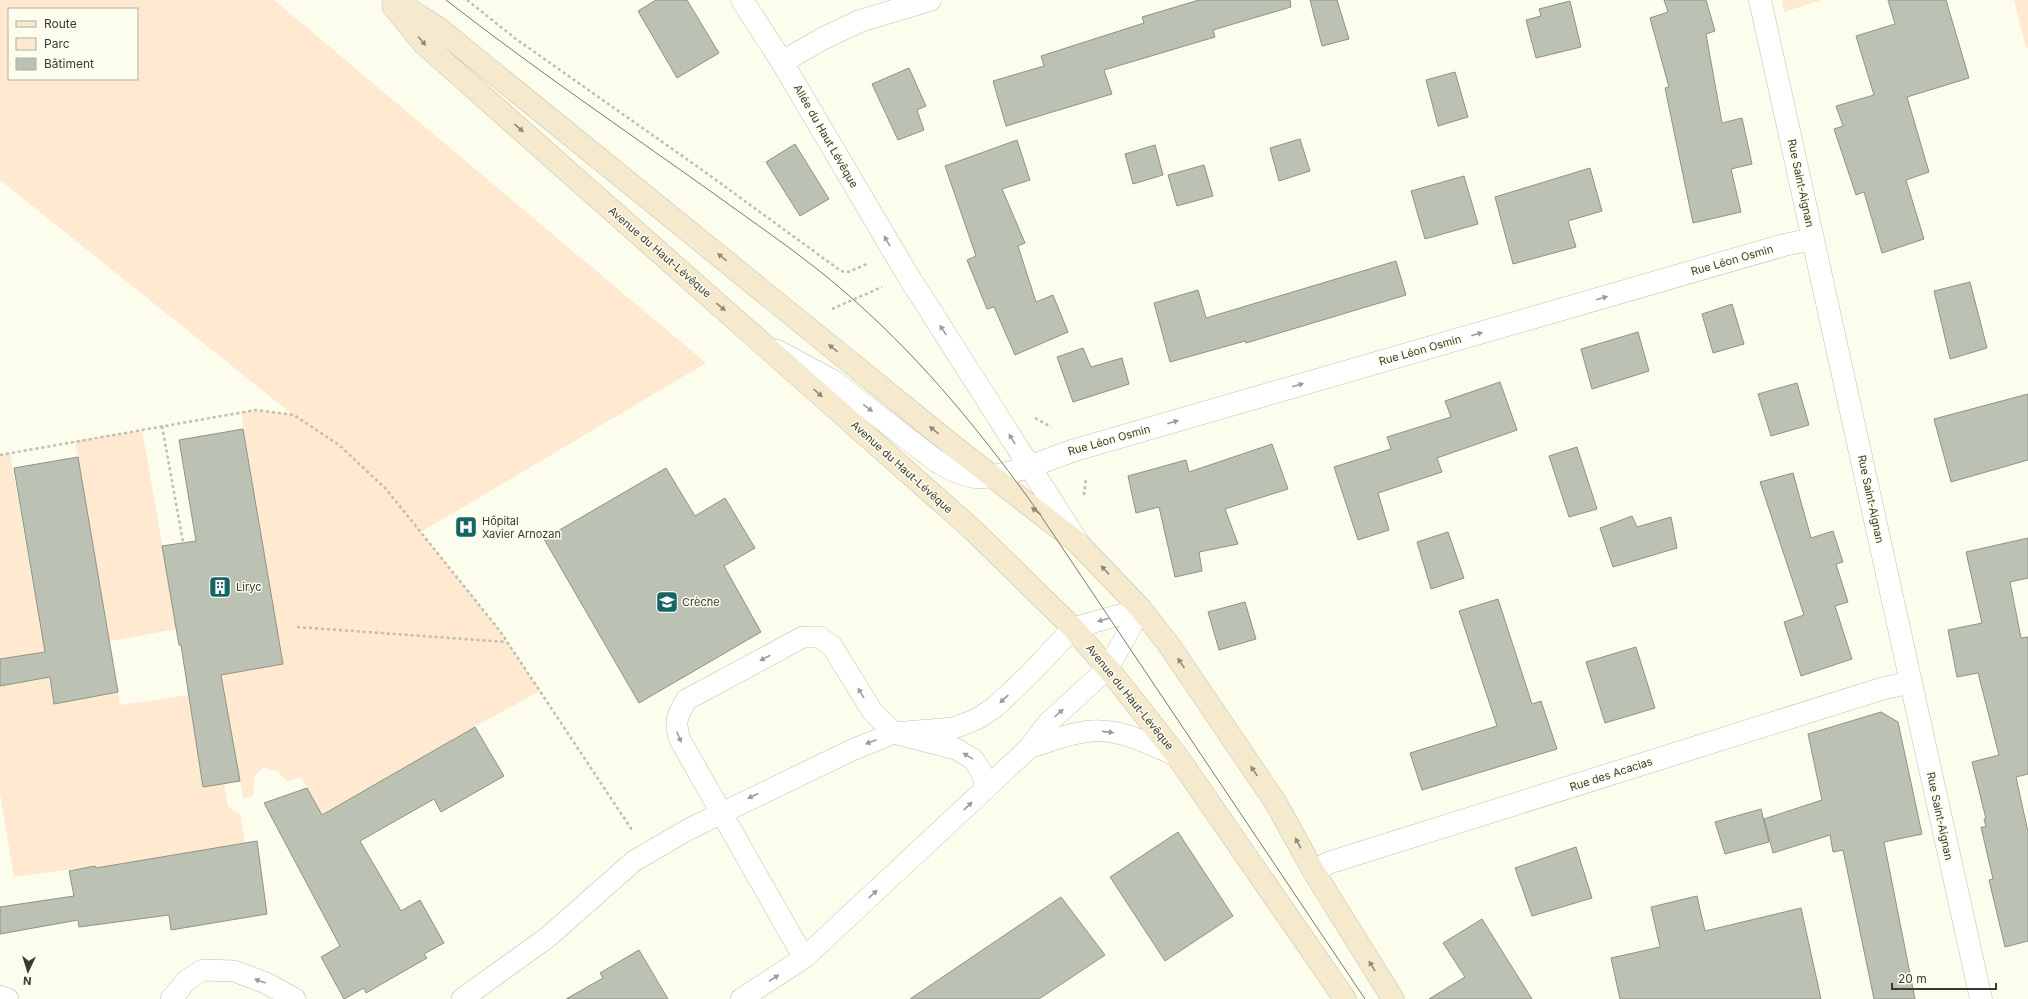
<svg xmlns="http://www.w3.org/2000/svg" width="2028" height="999" font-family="Inter,sans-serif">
	<rect width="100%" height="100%" fill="#fdfded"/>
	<path fill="#ffe9d0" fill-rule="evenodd" d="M 0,0 L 274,0 L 706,363 L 421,532 L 500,631 L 540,691 L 452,739 L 453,741 L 322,815 L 301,777 L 287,781 L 277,771 L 263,767 L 254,777 L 253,796 L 243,799 L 221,675 L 283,664 L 241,412 L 256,410 L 293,415 L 0,180 ZM 9,9 L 137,9 L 137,79 L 9,79 Z
		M 1782,0 L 1822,0 L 1784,12 Z
		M 2014,0 L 2028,0 L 2028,48 L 2026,48 Z
		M 142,430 L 177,629 L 110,641 L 75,441 Z
		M 10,453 L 45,652 L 0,659 L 0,455 Z
		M 50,677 L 55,703 L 118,692 L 120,705 L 189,695 L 203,786 L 224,783 L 228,807 L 240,814 L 245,843 L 96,868 L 95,866 L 14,877 L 0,793 L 0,686 Z"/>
	<path fill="#bcc2b3" stroke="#8e9385" d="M 656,0 L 687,0 L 719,53 L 677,78 L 638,11 Z
		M 1199,0 L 1290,0 L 1291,7 L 1213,30 L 1215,37 L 1104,70 L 1112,94 L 1006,126 L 993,81 L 1044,66 L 1041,56 L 1144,23 L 1142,17 Z
		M 1310,0 L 1337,0 L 1349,39 L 1322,46 Z
		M 1664,0 L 1706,0 L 1715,31 L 1706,34 L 1722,123 L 1742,118 L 1752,164 L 1731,169 L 1741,212 L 1693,223 L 1665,88 L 1669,87 L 1650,18 L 1668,12 Z
		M 1888,0 L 1946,0 L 1969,78 L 1907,97 L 1929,172 L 1906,180 L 1924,239 L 1882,253 L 1864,192 L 1856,195 L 1834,129 L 1843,126 L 1836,106 L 1874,95 L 1856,36 L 1895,24 Z
		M 1570,1 L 1581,47 L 1536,58 L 1526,20 L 1541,16 L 1539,9 Z
		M 909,68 L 926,106 L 917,110 L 924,130 L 898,140 L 872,84 Z
		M 1455,72 L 1468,117 L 1438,126 L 1426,80 Z
		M 1300,139 L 1310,171 L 1279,181 L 1270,148 Z
		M 1017,140 L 1030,180 L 1002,189 L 1025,243 L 1018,246 L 1036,302 L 1053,295 L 1068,332 L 1015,355 L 994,307 L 987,309 L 967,260 L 976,256 L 945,166 Z
		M 795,144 L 829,199 L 800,216 L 766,162 Z
		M 1155,145 L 1163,175 L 1133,184 L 1125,154 Z
		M 1204,165 L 1213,196 L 1177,206 L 1168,175 Z
		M 1590,168 L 1602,211 L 1568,221 L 1576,247 L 1513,264 L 1495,197 Z
		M 1464,176 L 1478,224 L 1425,239 L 1411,191 Z
		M 1396,261 L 1406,295 L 1246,343 L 1245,341 L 1170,362 L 1154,303 L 1198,290 L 1206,318 Z
		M 1970,282 L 1987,348 L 1950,359 L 1934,291 Z
		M 1732,304 L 1744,344 L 1713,353 L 1702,314 Z
		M 1638,332 L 1649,371 L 1592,389 L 1581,349 Z
		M 1083,348 L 1091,367 L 1122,358 L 1129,384 L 1073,402 L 1057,357 Z
		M 1500,382 L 1517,430 L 1437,458 L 1442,472 L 1378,493 L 1389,530 L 1358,540 L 1334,467 L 1391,449 L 1387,437 L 1451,417 L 1445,401 Z
		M 1797,383 L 1809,425 L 1771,436 L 1758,394 Z
		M 2028,394 L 2028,460 L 1951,482 L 1934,419 Z
		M 243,429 L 283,664 L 221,675 L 240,781 L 203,787 L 181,645 L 179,645 L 162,546 L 196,541 L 179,440 Z
		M 1272,444 L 1288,489 L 1225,509 L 1238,544 L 1199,552 L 1202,571 L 1175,577 L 1159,507 L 1136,513 L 1128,476 L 1186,460 L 1189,472 Z
		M 1577,447 L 1597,509 L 1569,517 L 1549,456 Z
		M 78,457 L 118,692 L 54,704 L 50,677 L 0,686 L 0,659 L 45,652 L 14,468 Z
		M 666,468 L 695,516 L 725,498 L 755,548 L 724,566 L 761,632 L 639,703 L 544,539 Z
		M 1793,473 L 1811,538 L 1833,531 L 1843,562 L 1836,564 L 1848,602 L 1835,606 L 1852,659 L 1801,676 L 1784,622 L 1804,615 L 1760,482 Z
		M 1632,516 L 1637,527 L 1671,517 L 1677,548 L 1613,567 L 1600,528 Z
		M 1448,532 L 1464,578 L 1431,589 L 1417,542 Z
		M 2028,538 L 2028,578 L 2010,582 L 2021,638 L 2028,637 L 2028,774 L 2016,777 L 2028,832 L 2028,941 L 2005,947 L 1989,880 L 1993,879 L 1981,827 L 1986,827 L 1984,819 L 1986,819 L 1972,762 L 1999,755 L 1978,673 L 1957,677 L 1948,630 L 1982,623 L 1966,552 Z
		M 1498,599 L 1532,704 L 1541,701 L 1557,749 L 1422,790 L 1410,753 L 1497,726 L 1459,611 Z
		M 1245,602 L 1256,639 L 1219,650 L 1208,612 Z
		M 1636,647 L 1655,708 L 1605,723 L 1586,662 Z
		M 1881,712 L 1898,722 L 1922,834 L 1884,842 L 1915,999 L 1874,999 L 1843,850 L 1833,852 L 1830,835 L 1773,853 L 1764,819 L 1822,800 L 1808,734 Z
		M 475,727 L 504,776 L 441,812 L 434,799 L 360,841 L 401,911 L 420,900 L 444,943 L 424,954 L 427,958 L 366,993 L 364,988 L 344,999 L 321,957 L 340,946 L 264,803 L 307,788 L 322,815 Z
		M 1761,809 L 1769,842 L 1725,854 L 1715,822 Z
		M 1178,832 L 1233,916 L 1165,961 L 1110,877 Z
		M 257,841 L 267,914 L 171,930 L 169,915 L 79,927 L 78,920 L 0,934 L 0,907 L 74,896 L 69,871 L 95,866 L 96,868 Z
		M 1576,847 L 1592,898 L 1532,916 L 1515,868 Z
		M 1697,896 L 1705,931 L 1801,908 L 1821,999 L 1620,999 L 1611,958 L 1660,947 L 1651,907 Z
		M 1061,897 L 1105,955 L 1039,999 L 910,999 Z
		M 1482,919 L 1532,999 L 1429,999 L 1465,977 L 1443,943 Z
		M 639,950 L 668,999 L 566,999 L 603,978 L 600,973 Z"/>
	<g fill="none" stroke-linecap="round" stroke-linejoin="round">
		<g stroke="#c0c0b0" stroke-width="22">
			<path id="lane" d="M 1029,748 C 1050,741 1070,733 1092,731 C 1122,729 1150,744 1177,756
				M 804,958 L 680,740 C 674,723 677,716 686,700 L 803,637 L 819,637 L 832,646 L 872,711 L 894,733 L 956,749 L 973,759 L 981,771 L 986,788
				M 0,996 L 8,999
				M 171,999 L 187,980 L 203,970 L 234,971 L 266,983 L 295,999
				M 462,999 L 548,937 L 634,861 L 689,829 L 852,750 L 894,733 L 954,728 L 977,719 L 995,707 L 1030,674 L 1073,628 L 1141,609
				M 741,999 L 804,958 L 1029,748 L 1049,722 L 1108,668 L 1141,609"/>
		</g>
		<g stroke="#c0c0b0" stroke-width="23">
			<path id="street" d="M 742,0 L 782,62 L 907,274 L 1077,541
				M 1760,0 L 1981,999
				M 782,62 L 824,38 L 860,21 L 930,0
				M 777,351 L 833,381 L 936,461 C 949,468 962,476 976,477 C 1004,479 1048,459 1075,450 L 1784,245 L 1813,239
				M 1314,872 L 1328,863 L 1881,689 L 1911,682"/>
		</g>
		<g stroke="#c0c0b0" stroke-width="23">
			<path id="secondary" d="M 394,0 L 437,27 L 957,449 L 1078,543 L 1141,609 L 1169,645 L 1276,803 L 1314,872 L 1393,999
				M 393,6 L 424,44 L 973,530 L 1073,628 L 1114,676 L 1177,756 L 1345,999"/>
		</g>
		<path stroke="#bebeb1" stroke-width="2.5" stroke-dasharray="3 3" stroke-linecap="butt" d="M 467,0 L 516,39 L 705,172 L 841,271 L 848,272 L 867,264
			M 832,309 L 882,287
			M 1035,418 L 1051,427
			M 162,426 L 183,542
			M 0,455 L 256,410 L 294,415 L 339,445 L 386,489 L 500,631 L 632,830
			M 1084,495 L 1086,478
			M 297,627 L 506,642"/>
		<use href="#lane" stroke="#fff" stroke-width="21"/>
		<use href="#street" stroke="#fff" stroke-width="22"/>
		<use href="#secondary" stroke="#f5eace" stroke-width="22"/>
		<path stroke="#78786f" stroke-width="1" d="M 446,0 C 532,67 623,129 713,193 C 761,228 811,261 855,301 C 926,364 984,436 1039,513 L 1365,999"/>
	</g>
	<defs><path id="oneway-solid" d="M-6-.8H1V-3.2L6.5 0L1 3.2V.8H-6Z"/></defs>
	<g fill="#8e8979">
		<use href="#oneway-solid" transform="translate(422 41) rotate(49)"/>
		<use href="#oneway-solid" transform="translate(519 128) rotate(41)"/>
		<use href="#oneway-solid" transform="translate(722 257) rotate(-141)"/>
		<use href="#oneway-solid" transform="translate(721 307) rotate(41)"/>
		<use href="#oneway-solid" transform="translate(833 348) rotate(-141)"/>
		<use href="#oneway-solid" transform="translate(818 393) rotate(42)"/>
		<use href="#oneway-solid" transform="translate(934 430) rotate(-141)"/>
		<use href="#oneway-solid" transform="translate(1036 511) rotate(-142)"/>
		<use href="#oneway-solid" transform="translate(1105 570) rotate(-133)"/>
		<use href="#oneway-solid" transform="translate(1181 663) rotate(-124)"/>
		<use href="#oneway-solid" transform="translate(1254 771) rotate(-124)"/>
		<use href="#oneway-solid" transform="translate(1298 843) rotate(-119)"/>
		<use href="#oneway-solid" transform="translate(1372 966) rotate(-122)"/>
	</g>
	<g fill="#9c9c9a">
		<use href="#oneway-solid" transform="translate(887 241) rotate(-120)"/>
		<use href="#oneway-solid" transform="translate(1602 298) rotate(-16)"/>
		<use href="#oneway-solid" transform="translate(943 330) rotate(-123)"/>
		<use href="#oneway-solid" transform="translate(1477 334) rotate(-16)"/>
		<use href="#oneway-solid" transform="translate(1298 385) rotate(-16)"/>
		<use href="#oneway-solid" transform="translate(868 408) rotate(38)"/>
		<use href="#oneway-solid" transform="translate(1173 422) rotate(-16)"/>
		<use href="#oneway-solid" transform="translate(1012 439) rotate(-122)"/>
		<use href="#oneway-solid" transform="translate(1103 620) rotate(164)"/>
		<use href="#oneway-solid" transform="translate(765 658) rotate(152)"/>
		<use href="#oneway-solid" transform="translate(861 693) rotate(-121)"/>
		<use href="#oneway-solid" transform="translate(1004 699) rotate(137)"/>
		<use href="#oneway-solid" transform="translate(1059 713) rotate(-42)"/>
		<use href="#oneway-solid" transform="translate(1108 732) rotate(6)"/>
		<use href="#oneway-solid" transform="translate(679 737) rotate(68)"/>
		<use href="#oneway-solid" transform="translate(871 742) rotate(159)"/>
		<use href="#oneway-solid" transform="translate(968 756) rotate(-149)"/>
		<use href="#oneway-solid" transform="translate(753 796) rotate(155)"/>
		<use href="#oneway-solid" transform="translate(968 806) rotate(-44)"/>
		<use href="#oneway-solid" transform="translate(873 894) rotate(-43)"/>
		<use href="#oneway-solid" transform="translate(774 978) rotate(-33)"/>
		<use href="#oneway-solid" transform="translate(260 981) rotate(-160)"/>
	</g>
	<defs>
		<g id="hospital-square" transform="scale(1.15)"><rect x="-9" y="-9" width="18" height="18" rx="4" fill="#156566" stroke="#fdfded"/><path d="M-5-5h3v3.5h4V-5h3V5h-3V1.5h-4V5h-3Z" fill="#fff"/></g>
		<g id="building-square" transform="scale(1.15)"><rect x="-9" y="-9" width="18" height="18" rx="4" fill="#156566" stroke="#fdfded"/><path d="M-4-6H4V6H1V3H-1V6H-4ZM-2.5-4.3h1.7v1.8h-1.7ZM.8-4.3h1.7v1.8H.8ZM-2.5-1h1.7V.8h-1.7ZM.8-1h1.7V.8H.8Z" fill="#fff"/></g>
		<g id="school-square" transform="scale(1.15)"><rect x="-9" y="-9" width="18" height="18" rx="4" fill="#156566" stroke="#fdfded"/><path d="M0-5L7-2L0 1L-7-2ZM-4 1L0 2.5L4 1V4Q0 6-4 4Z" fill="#fff"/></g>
	</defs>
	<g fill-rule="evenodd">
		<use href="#hospital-square" x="466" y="527"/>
		<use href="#building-square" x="220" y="587"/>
		<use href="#school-square" x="667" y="602"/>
	</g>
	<g text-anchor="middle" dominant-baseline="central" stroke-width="3" stroke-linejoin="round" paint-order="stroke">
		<g font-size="11" fill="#3a3a34" stroke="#fdfded">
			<text transform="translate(826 136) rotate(60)">Allée du Haut Lévêque</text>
			<text transform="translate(1801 183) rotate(78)">Rue Saint-Aignan</text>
			<text transform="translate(660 252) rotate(41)">Avenue du Haut-Lévêque</text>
			<text transform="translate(1732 260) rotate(-16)">Rue Léon Osmin</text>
			<text transform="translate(1420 350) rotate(-16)">Rue Léon Osmin</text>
			<text transform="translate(1109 440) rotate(-16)">Rue Léon Osmin</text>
			<text transform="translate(902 467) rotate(42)">Avenue du Haut-Lévêque</text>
			<text transform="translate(1871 499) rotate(78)">Rue Saint-Aignan</text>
			<text transform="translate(1130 697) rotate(51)">Avenue du Haut-Lévêque</text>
			<text transform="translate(1611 774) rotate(-18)">Rue des Acacias</text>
			<text transform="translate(1940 816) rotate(78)">Rue Saint-Aignan</text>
		</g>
		<g font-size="11" fill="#3a3a34" stroke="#fdfded" text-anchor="start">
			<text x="482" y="521">Hôpital<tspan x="482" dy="13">Xavier Arnozan</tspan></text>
			<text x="236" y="587">Liryc</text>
			<text x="682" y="602">Crèche</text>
		</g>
	</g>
	<rect x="8" y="8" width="130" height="72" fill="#fdfded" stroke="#afafa3"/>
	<rect x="16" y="21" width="20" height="6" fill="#f5eace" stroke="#afafa3"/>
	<text x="44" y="28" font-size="12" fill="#3a3a34">Route</text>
	<rect x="16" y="38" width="20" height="12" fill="#ffe9d0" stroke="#afafa3"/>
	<text x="44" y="48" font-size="12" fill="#3a3a34">Parc</text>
	<rect x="16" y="58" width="20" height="12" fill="#bcc2b3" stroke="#afafa3"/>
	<text x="44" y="68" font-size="12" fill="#3a3a34">Bâtiment</text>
	<g transform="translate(28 971) rotate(184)" stroke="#fdfded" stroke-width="3" paint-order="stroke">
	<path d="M0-3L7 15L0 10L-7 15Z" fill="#3a3a34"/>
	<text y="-6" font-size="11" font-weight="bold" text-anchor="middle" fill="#3a3a34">N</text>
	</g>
	<path d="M1892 983v6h104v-6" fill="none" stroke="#3a3a34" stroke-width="2"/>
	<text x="1898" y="983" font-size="12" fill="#3a3a34" stroke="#fdfded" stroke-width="3" paint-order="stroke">20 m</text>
</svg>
